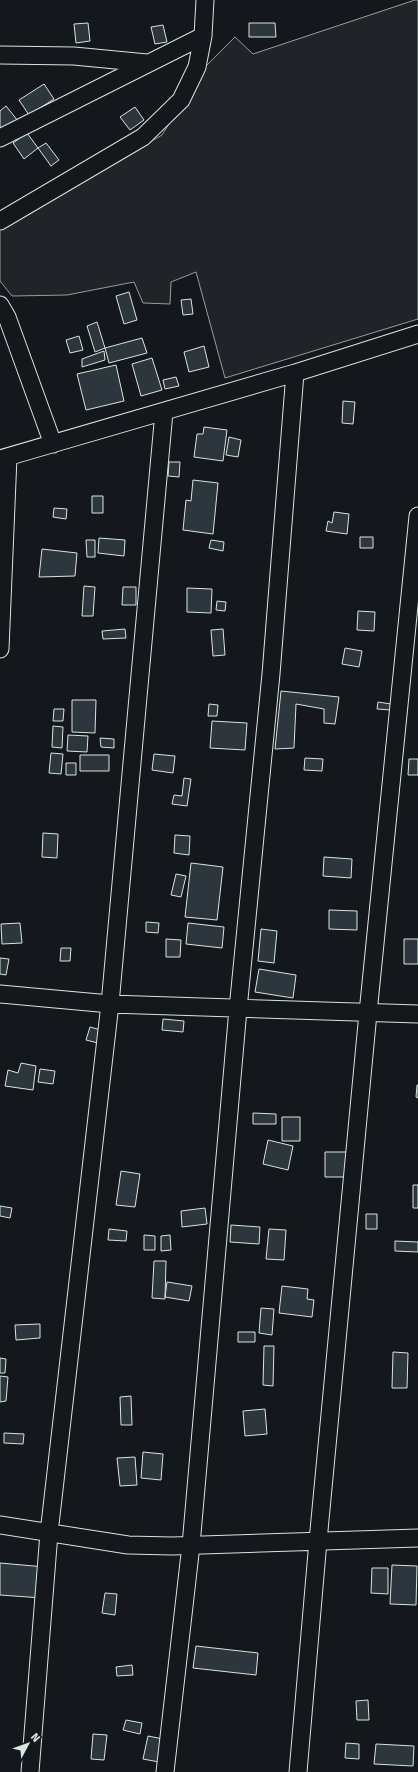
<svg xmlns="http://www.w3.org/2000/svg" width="418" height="1772" font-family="'Fira Sans',sans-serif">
	<rect width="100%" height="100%" fill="#14181c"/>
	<path fill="#202428" stroke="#939e99" d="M 415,0 L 418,0 L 418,319 L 225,378 L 196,272 L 171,282 L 170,304 L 143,303 L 134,282 L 67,295 L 12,296 L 0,281 L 0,229 L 162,135 L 204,68 L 235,37 L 253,54 Z"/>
	<path fill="#2c363c" stroke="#d8e6dc" d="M 88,23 L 90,41 L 76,43 L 74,24 Z
		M 249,23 L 275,23 L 276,37 L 249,37 Z
		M 163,25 L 167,42 L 155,44 L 151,27 Z
		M 44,84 L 54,99 L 29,115 L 19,100 Z
		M 6,106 L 18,121 L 0,131 L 0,111 Z
		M 135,107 L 144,120 L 130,130 L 120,117 Z
		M 27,133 L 38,148 L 24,159 L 13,143 Z
		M 46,143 L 59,160 L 51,166 L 38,148 Z
		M 129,292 L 137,320 L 124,324 L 116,296 Z
		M 191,299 L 193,314 L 183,315 L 181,300 Z
		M 97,322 L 105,348 L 95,352 L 87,326 Z
		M 79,336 L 83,350 L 70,353 L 66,340 Z
		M 142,338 L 147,353 L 109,363 L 105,348 Z
		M 204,346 L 209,367 L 189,372 L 184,352 Z
		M 104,351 L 105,360 L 82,367 L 82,359 Z
		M 152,358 L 162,390 L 141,396 L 132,364 Z
		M 116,365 L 124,401 L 86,410 L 77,374 Z
		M 176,377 L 179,386 L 165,389 L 163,380 Z
		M 343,401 L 355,402 L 353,424 L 342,423 Z
		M 204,427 L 227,430 L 223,461 L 194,457 L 197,434 L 203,434 Z
		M 229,437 L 241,440 L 238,457 L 226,455 Z
		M 169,462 L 180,462 L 179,477 L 168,476 Z
		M 193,480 L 218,483 L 213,534 L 183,530 L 186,500 L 191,501 Z
		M 92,496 L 103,496 L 103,513 L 92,513 Z
		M 54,508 L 67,509 L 66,519 L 53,517 Z
		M 334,512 L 349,514 L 347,534 L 326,531 L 328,521 L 332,523 Z
		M 360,537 L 373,537 L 373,548 L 360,548 Z
		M 99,538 L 125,540 L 124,556 L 98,553 Z
		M 86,540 L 95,540 L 95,557 L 87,557 Z
		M 211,540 L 224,542 L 223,551 L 209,548 Z
		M 42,549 L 77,553 L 75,576 L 39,577 Z
		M 84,586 L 95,587 L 93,616 L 82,616 Z
		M 123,587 L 136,587 L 136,605 L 122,605 Z
		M 187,588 L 212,589 L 211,613 L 187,612 Z
		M 217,601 L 226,602 L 225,611 L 216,610 Z
		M 358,611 L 375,612 L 374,631 L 357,630 Z
		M 125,629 L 126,638 L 103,639 L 102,631 Z
		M 223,629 L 225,655 L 213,656 L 211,630 Z
		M 345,648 L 362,651 L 359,667 L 342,664 Z
		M 281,691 L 339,697 L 335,724 L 324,723 L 324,709 L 296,704 L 294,748 L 275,749 Z
		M 72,700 L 96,700 L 95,733 L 72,732 Z
		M 378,702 L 391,704 L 391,710 L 377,709 Z
		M 209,704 L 218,705 L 217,716 L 208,716 Z
		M 54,709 L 64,709 L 63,721 L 53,721 Z
		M 212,721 L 247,723 L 245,750 L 210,748 Z
		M 53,726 L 63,727 L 62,748 L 52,747 Z
		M 68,735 L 88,736 L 87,752 L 67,751 Z
		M 100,738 L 114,739 L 114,748 L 101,747 Z
		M 51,753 L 63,754 L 61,774 L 49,773 Z
		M 154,754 L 175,756 L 173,773 L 152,770 Z
		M 80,755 L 109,755 L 109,771 L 80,771 Z
		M 305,758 L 323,759 L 322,771 L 304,770 Z
		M 409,759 L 418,759 L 418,775 L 408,775 Z
		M 66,763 L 76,763 L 76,775 L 66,775 Z
		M 184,778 L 191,779 L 187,806 L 172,804 L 174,795 L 182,796 Z
		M 43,833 L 58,834 L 57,858 L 42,857 Z
		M 175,835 L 190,836 L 189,855 L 174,853 Z
		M 324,857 L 352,859 L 351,878 L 323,876 Z
		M 191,863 L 223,867 L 217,920 L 185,917 Z
		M 176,874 L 186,876 L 181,897 L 171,895 Z
		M 329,910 L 357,911 L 357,930 L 329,929 Z
		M 146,922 L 159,923 L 158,933 L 146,932 Z
		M 20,923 L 22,943 L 2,944 L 1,924 Z
		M 188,923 L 224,927 L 222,948 L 186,944 Z
		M 261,929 L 277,931 L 274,963 L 258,961 Z
		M 166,939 L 181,940 L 180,957 L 166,957 Z
		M 404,939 L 418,939 L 418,964 L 404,964 Z
		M 61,948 L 71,948 L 70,961 L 60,961 Z
		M 0,958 L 9,959 L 6,975 L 0,974 Z
		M 259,969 L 296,975 L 293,998 L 255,992 Z
		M 163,1019 L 184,1021 L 183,1032 L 162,1030 Z
		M 90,1027 L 101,1030 L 98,1043 L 86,1040 Z
		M 21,1063 L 36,1066 L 33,1090 L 5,1086 L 8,1070 L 18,1073 Z
		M 40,1069 L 55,1071 L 53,1084 L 38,1082 Z
		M 417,1085 L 418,1085 L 418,1098 L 416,1097 Z
		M 253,1113 L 276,1114 L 276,1124 L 253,1124 Z
		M 282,1117 L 300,1117 L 300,1141 L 282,1141 Z
		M 268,1140 L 293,1146 L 288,1170 L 263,1164 Z
		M 325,1152 L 348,1152 L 348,1177 L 325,1177 Z
		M 121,1171 L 140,1174 L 135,1207 L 116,1205 Z
		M 413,1185 L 418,1185 L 418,1208 L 413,1208 Z
		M 0,1206 L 12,1208 L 10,1218 L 0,1216 Z
		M 205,1208 L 207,1224 L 182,1227 L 181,1211 Z
		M 366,1214 L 377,1214 L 377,1229 L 366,1229 Z
		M 231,1225 L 260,1227 L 259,1244 L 230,1242 Z
		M 109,1229 L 127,1231 L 126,1241 L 108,1240 Z
		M 269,1229 L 286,1230 L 284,1260 L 266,1259 Z
		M 144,1235 L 155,1236 L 155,1250 L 144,1250 Z
		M 170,1235 L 171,1250 L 161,1251 L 161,1236 Z
		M 395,1241 L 418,1242 L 418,1252 L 395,1251 Z
		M 154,1261 L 166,1261 L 165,1299 L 152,1298 Z
		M 167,1282 L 192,1286 L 189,1301 L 165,1297 Z
		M 282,1286 L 308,1289 L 307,1299 L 314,1300 L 312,1317 L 279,1313 Z
		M 261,1308 L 274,1309 L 272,1335 L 259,1333 Z
		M 40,1324 L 40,1338 L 16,1340 L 15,1325 Z
		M 238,1332 L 255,1332 L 255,1342 L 238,1342 Z
		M 264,1346 L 274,1346 L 273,1386 L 263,1385 Z
		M 393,1352 L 408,1353 L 407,1388 L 392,1388 Z
		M 0,1358 L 6,1359 L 5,1373 L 0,1373 Z
		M 0,1376 L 8,1377 L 6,1401 L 0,1402 Z
		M 131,1396 L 132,1425 L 121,1425 L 120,1397 Z
		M 265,1409 L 267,1434 L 245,1436 L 243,1411 Z
		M 4,1433 L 24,1434 L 23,1444 L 4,1443 Z
		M 143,1452 L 163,1454 L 161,1480 L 141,1478 Z
		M 135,1457 L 137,1485 L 120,1486 L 117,1458 Z
		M 0,1563 L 45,1567 L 42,1598 L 0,1595 Z
		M 392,1565 L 417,1566 L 416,1605 L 390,1604 Z
		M 372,1568 L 388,1568 L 388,1594 L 371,1593 Z
		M 105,1593 L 117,1594 L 115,1615 L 102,1613 Z
		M 196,1646 L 258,1653 L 256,1675 L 193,1668 Z
		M 132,1665 L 133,1675 L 117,1676 L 116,1667 Z
		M 368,1700 L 369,1720 L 357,1720 L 356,1701 Z
		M 126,1720 L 142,1723 L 140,1734 L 123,1730 Z
		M 93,1734 L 107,1735 L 104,1760 L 91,1759 Z
		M 148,1736 L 163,1739 L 159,1762 L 143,1759 Z
		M 346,1743 L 359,1744 L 359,1759 L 345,1758 Z
		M 376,1744 L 414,1746 L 413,1766 L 374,1764 Z"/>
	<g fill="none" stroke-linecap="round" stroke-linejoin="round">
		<g stroke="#d8e6dc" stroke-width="19">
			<path id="street" d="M 0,55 L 74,56 L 147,63
				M 0,138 L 203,36 L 205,0
				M 0,221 L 143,137 L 181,100 L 197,67 L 203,36
				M 0,305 L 7,317 L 53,444
				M 0,459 L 295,373 L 418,334
				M 0,649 L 8,457
				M 0,994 L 110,1004 L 418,1014
				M 0,1525 L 128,1545 L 172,1546 L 418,1538
				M 30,1772 L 49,1533 L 110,1004 L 164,412
				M 165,1772 L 191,1545 L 238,1009 L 271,674 L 295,373
				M 298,1772 L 318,1541 L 368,1013 L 418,516"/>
		</g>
		<use href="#street" stroke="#14181c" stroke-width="17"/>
	</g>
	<g transform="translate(28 1744) rotate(49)" stroke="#14181c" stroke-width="3" paint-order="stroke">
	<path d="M0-3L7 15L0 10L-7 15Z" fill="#d8e6dc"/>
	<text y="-6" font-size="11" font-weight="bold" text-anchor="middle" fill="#d8e6dc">N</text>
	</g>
</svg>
